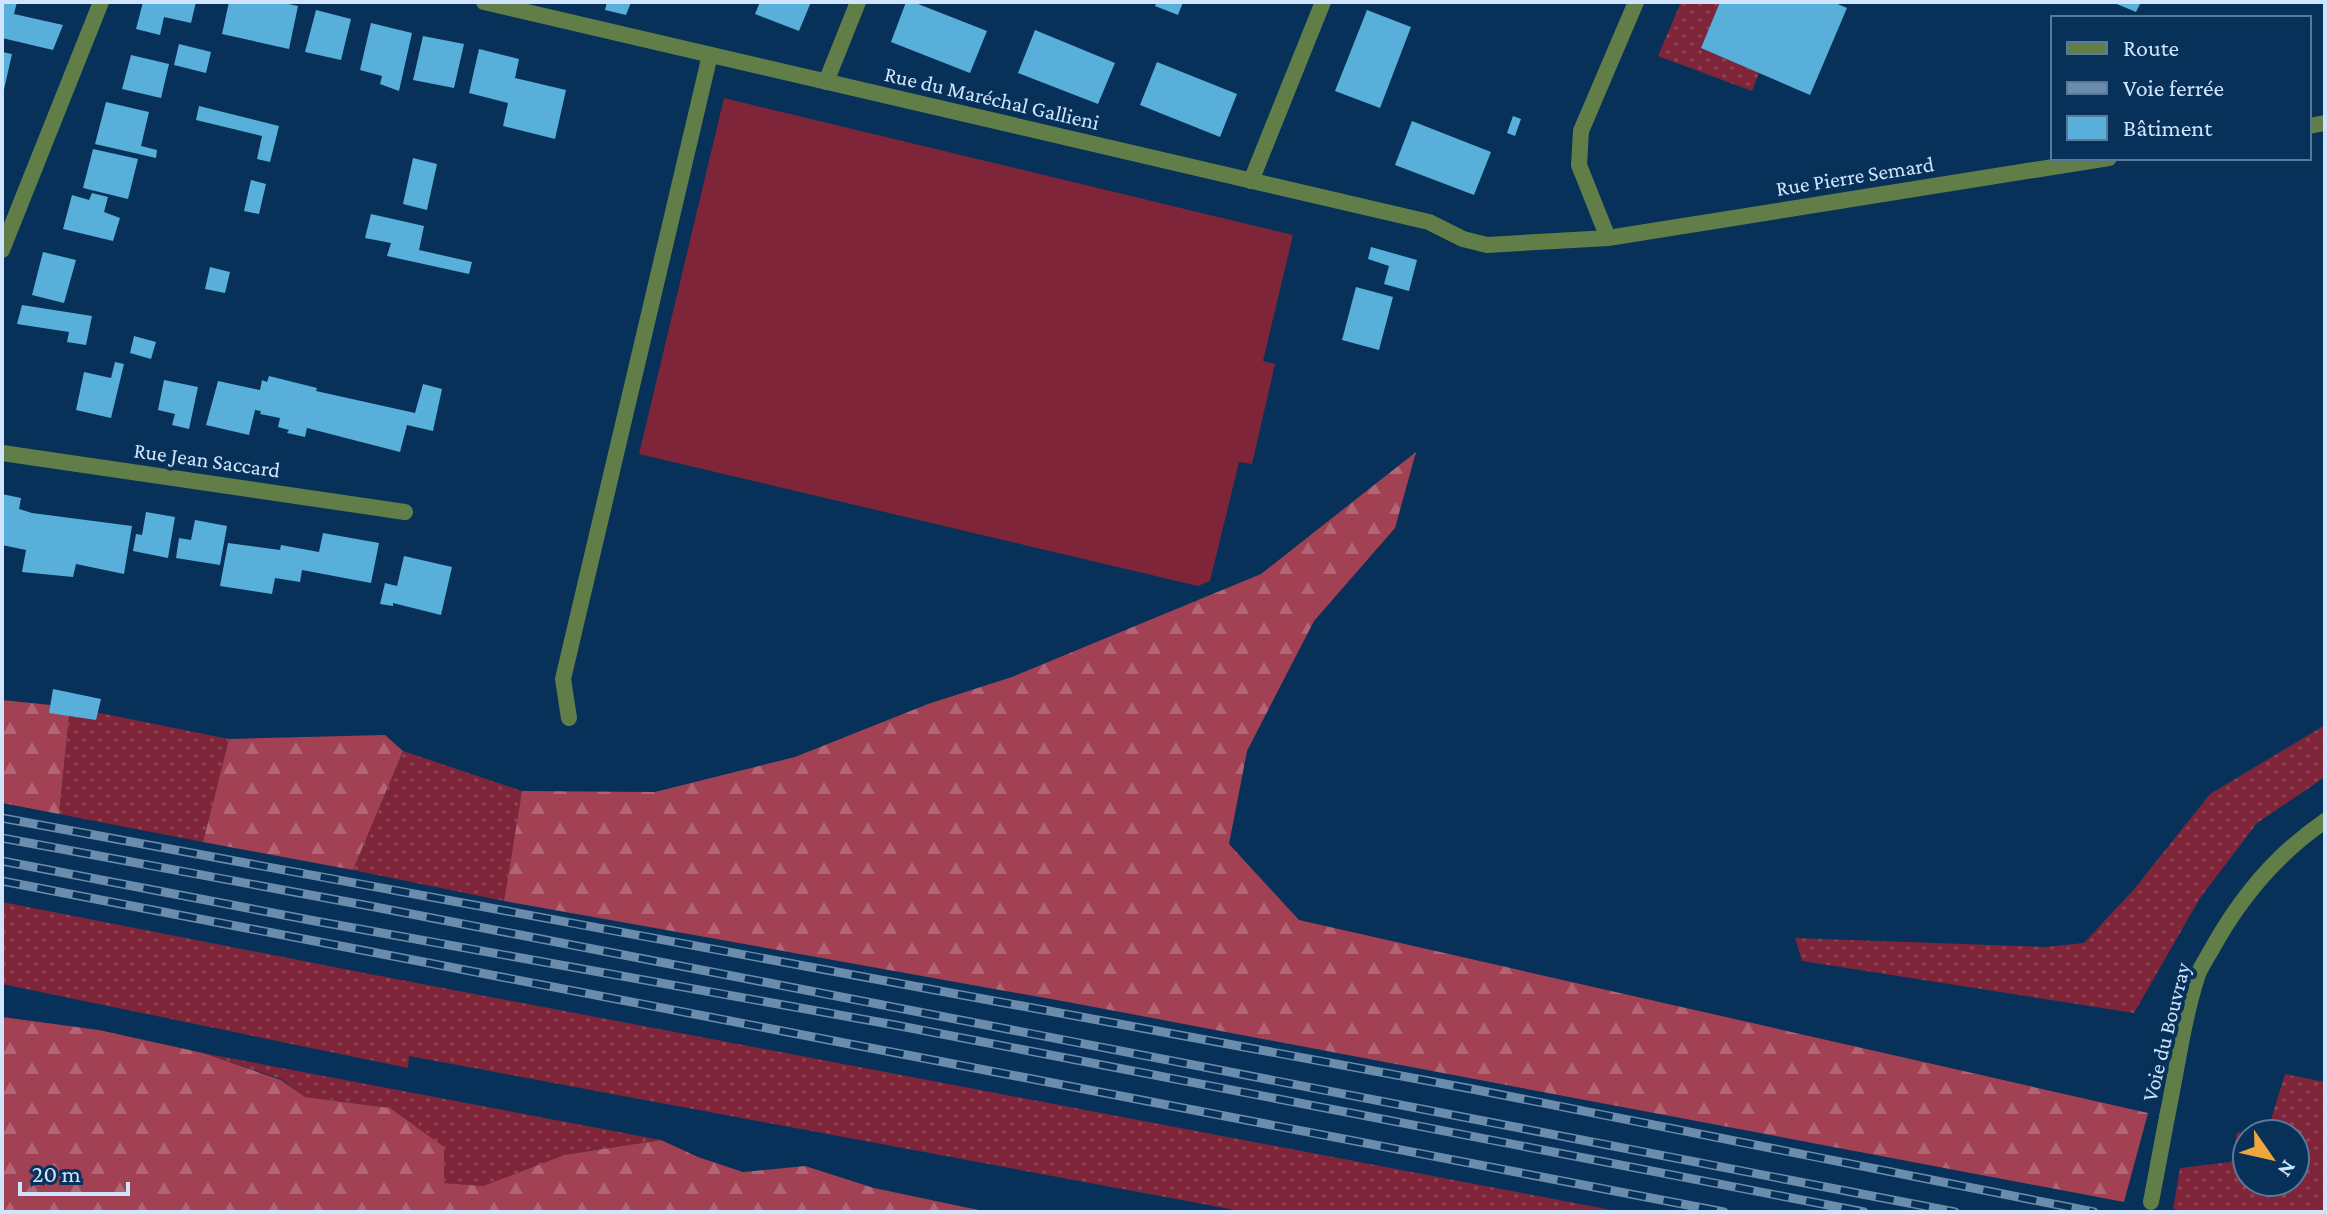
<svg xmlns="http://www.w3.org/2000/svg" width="2327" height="1214" font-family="'Crimson Pro',serif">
	<defs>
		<pattern id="grass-dots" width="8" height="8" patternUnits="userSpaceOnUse" patternTransform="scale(2)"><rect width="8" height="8" fill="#7f2539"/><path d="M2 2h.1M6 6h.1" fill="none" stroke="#904457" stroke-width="1.8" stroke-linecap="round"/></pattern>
		<pattern id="forest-firs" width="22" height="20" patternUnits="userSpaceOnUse" patternTransform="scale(2)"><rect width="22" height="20" fill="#a24153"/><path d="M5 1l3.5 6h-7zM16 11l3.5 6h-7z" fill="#b26575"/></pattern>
	</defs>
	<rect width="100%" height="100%" fill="#073158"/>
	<path fill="url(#grass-dots)" fill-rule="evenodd" d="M 1681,2 L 1720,2 L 1701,48 L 1759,73 L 1752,91 L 1658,56 Z
		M 70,707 L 229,739 L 203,842 L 59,814 Z
		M 2325,725 L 2325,777 L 2257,823 L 2200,898 L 2134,1013 L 1802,961 L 1795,938 L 2045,947 L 2084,943 L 2135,888 L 2210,794 Z
		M 403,751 L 522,791 L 504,901 L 353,870 Z
		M 2,902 L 375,975 L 1622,1212 L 1246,1212 L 409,1056 L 408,1068 L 2,984 Z
		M 203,1053 L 661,1140 L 564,1155 L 483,1186 L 443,1183 L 390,1108 L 305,1097 L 281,1079 Z
		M 2285,1074 L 2325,1082 L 2325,1212 L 2191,1212 L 2173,1209 L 2180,1168 L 2231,1162 L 2237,1133 L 2269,1126 ZM 2247,1134 L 2295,1134 L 2295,1182 L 2247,1182 Z"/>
	<path fill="url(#forest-firs)" d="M 1416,452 L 1395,528 L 1314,621 L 1247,751 L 1229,844 L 1299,920 L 2148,1113 L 2124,1202 L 1073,1003 L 504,901 L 522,791 L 655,792 L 795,757 L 928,704 L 1012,677 L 1261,574 Z
		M 2,700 L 70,707 L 59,814 L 2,803 Z
		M 385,735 L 403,751 L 353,870 L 203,842 L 229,739 Z
		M 2,1017 L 99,1030 L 203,1053 L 281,1080 L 305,1097 L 390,1108 L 444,1147 L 444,1183 L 483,1186 L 564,1155 L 661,1140 L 698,1157 L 743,1172 L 805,1166 L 874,1188 L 988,1212 L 2,1212 Z"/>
	<path fill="#7f2539" d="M 724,98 L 1293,235 L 1263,361 L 1275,364 L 1252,464 L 1239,462 L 1210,581 L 1198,586 L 639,454 Z"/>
	<path fill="#58b0da" d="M 2,2 L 17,2 L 14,14 L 63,25 L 53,50 L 2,38 Z
		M 143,2 L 196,2 L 191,23 L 164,17 L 160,35 L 136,29 Z
		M 229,2 L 279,2 L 298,6 L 289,49 L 222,34 Z
		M 607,2 L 631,2 L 626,15 L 605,10 Z
		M 760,2 L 811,2 L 799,31 L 755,14 Z
		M 906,2 L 913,2 L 987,31 L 970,73 L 891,42 Z
		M 1157,2 L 1183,2 L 1178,15 L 1155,6 Z
		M 1720,2 L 1833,2 L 1847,8 L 1810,95 L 1701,48 Z
		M 2112,2 L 2141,2 L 2136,12 Z
		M 316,10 L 351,19 L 341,60 L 305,52 Z
		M 1367,10 L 1411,27 L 1380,108 L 1335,91 Z
		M 371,23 L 412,33 L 399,91 L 380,84 L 382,76 L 360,70 Z
		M 1035,30 L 1115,63 L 1098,104 L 1018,73 Z
		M 423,36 L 464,44 L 454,88 L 413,80 Z
		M 179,44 L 211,52 L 206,73 L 174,65 Z
		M 479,49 L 519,59 L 515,78 L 566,90 L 555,139 L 503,126 L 508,103 L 469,93 Z
		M 2,52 L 12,54 L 3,94 L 2,94 Z
		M 131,55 L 169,64 L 161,98 L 122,89 Z
		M 1157,62 L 1237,94 L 1220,137 L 1140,105 Z
		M 106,102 L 149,112 L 141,146 L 157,150 L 156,158 L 95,144 Z
		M 199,106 L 279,126 L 270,162 L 257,159 L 262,136 L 196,120 Z
		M 1513,116 L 1521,119 L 1515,136 L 1507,133 Z
		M 1412,121 L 1491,152 L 1474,195 L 1395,165 Z
		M 93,149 L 138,159 L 128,199 L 83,188 Z
		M 413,158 L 437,164 L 427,210 L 403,204 Z
		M 251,180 L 266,184 L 259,214 L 244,211 Z
		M 92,193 L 108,197 L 104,212 L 120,218 L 113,241 L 63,229 L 72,195 L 89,200 Z
		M 371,214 L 424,226 L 419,250 L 472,262 L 469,274 L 387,256 L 391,243 L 365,238 Z
		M 1371,247 L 1417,260 L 1409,291 L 1384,284 L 1389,266 L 1368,259 Z
		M 43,252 L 76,260 L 64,303 L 32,295 Z
		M 210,267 L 230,272 L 225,293 L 205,289 Z
		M 1356,287 L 1393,297 L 1379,350 L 1342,340 Z
		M 22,305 L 92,316 L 86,345 L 67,342 L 69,332 L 17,324 Z
		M 134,336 L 156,342 L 151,359 L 130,353 Z
		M 115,362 L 124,364 L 111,418 L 76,410 L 84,372 L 111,378 Z
		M 269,376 L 317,388 L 316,391 L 415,413 L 423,384 L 442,389 L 433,431 L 407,425 L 400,452 L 307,428 L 305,437 L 287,433 L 289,430 L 278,427 L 280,418 L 260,414 L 261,411 L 255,410 L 249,435 L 206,425 L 218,381 L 260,390 L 262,380 L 267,382 Z
		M 164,380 L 198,387 L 189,429 L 172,425 L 175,414 L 158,410 Z
		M 2,494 L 21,498 L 19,509 L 32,513 L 132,526 L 124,574 L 76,564 L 73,577 L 22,572 L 26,550 L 2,545 Z
		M 146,512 L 175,517 L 168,558 L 133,551 L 136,534 L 142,535 Z
		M 195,520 L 227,526 L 220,565 L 176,558 L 179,538 L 191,540 Z
		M 323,533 L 379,543 L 371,583 L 302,570 L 300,582 L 275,578 L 272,594 L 220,586 L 228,543 L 280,550 L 281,545 L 319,552 Z
		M 404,556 L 452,567 L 441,615 L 393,603 L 393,606 L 380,604 L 385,583 L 397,586 Z
		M 53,689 L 101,699 L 96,720 L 49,713 Z"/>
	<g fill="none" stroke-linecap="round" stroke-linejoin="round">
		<path stroke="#617e49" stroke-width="16" d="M 2167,1117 C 2177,1070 2183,1020 2198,974 C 2202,965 2208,956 2213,947 C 2241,897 2278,853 2325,821"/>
		<path stroke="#617e49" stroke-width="16" d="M 484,2 L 1429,222 L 1463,239 L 1487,245 L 1608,238 L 2109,158
			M 826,82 L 858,2
			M 2309,126 L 2325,123
			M 1251,181 L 1323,2
			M 1608,238 L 1579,165 L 1581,131 L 1636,2
			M 2,250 L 101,2
			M 2,453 L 405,512
			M 569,718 L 563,679 L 710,55
			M 2151,1202 L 2167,1117"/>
		<g stroke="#6c8cac" stroke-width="9">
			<path id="rail" d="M 2,818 L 1472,1089 L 2094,1212
				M 2,838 L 375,907 L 1955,1212
				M 2,861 L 315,921 L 895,1025 L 1864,1212
				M 2,881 L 1724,1212"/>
		</g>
		<use href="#rail" stroke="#073158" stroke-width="6" stroke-dasharray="18" stroke-linecap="butt"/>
	</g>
	<g text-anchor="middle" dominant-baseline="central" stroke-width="8" stroke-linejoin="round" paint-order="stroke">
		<g font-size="22" fill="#cfe5fe" stroke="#073158">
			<text transform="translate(992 98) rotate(13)">Rue du Maréchal Gallieni</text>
			<text transform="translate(1855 176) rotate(-9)">Rue Pierre Semard</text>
			<text transform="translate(207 460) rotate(8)">Rue Jean Saccard</text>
			<text transform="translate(2166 1032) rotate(-76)">Voie du Bouvray</text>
		</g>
	</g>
	<rect width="2327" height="1214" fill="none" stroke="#cfe5fe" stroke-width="8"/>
	<rect x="2051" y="16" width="260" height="144" fill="#073158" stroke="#57799a" stroke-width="2"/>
	<rect x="2067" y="42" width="40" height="12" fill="#617e49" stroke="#57799a" stroke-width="2"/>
	<text x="2123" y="56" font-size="24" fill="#cfe5fe">Route</text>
	<rect x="2067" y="82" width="40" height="12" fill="#6c8cac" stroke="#57799a" stroke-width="2"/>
	<text x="2123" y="96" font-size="24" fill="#cfe5fe">Voie ferrée</text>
	<rect x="2067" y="116" width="40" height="24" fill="#58b0da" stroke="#57799a" stroke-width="2"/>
	<text x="2123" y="136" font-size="24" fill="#cfe5fe">Bâtiment</text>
	<g transform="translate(2271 1158) rotate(124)"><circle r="38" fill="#073158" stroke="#57799a" stroke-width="2"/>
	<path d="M0-6L14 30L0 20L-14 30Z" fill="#f0a63e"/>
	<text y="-12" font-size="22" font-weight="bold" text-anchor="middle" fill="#cfe5fe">N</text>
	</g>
	<path d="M20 1182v12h108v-12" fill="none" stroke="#cfe5fe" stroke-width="4"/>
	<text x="32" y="1182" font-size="24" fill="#cfe5fe" stroke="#073158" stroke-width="6" paint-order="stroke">20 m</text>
</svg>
